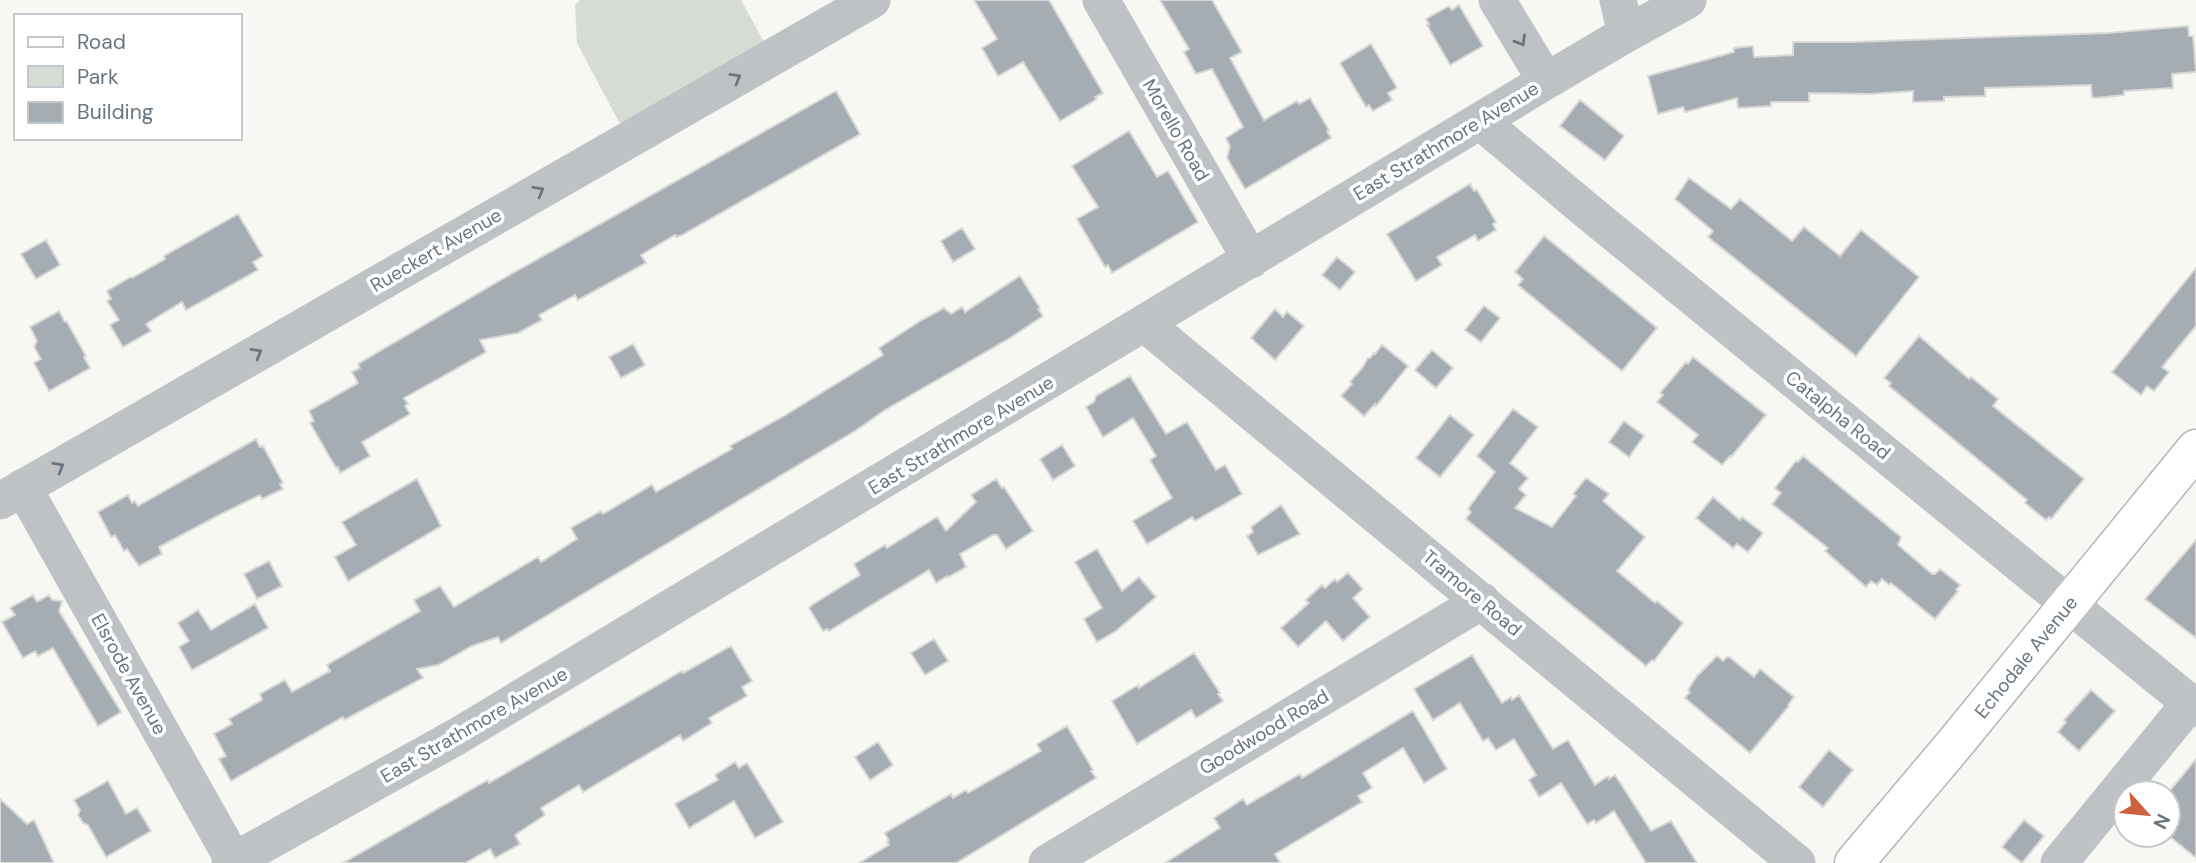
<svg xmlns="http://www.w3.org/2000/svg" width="2196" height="863" font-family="'DM Sans',sans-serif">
	<rect width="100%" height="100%" fill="#f7f7f4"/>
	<path fill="#d6dbd4" d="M 580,0 L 741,0 L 764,42 L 620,124 L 577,43 L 575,5 Z"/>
	<path fill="#a6adb2" stroke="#d8d8d6" stroke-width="2" d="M 974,0 L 1049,0 L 1103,93 L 1095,97 L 1097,99 L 1060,121 L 1023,62 L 998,76 L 982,48 L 997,39 Z
		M 1160,0 L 1212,0 L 1242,52 L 1230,58 L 1264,120 L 1297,101 L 1299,104 L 1310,98 L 1329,130 L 1327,131 L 1331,138 L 1245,189 L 1227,158 L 1230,146 L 1226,138 L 1243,127 L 1212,69 L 1196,74 L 1184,52 L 1189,49 Z
		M 1459,5 L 1483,46 L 1450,65 L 1427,25 L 1429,24 L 1426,19 L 1449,6 L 1452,10 Z
		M 2188,26 L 2189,36 L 2193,36 L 2196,72 L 2172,74 L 2173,88 L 2124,91 L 2124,95 L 2095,98 L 2092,97 L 2091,85 L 1985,88 L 1985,96 L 1944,97 L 1944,101 L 1913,102 L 1913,91 L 1870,94 L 1809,93 L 1809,102 L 1771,102 L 1771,106 L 1738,108 L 1737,98 L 1685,112 L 1683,107 L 1658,114 L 1648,76 L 1734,52 L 1734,48 L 1753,46 L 1754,57 L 1793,55 L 1793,42 L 1854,42 L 2108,33 Z
		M 1371,44 L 1397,88 L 1388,93 L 1392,100 L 1373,111 L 1369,105 L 1366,107 L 1340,63 Z
		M 836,91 L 860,134 L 682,235 L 676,237 L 675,235 L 641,255 L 646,263 L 578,300 L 575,295 L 539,315 L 542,320 L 518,333 L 480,340 L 486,352 L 404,398 L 408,404 L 405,406 L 410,414 L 362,442 L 370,456 L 340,473 L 338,467 L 336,468 L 310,423 L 314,421 L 309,411 L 358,383 L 352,372 L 360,368 L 358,364 L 499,281 Z
		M 1580,100 L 1624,136 L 1605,160 L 1560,126 Z
		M 1129,131 L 1157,177 L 1168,171 L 1198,222 L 1112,273 L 1108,265 L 1105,267 L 1077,219 L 1098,207 L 1072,166 Z
		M 1689,178 L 1731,209 L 1740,199 L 1792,241 L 1804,227 L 1840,256 L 1861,230 L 1919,277 L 1856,356 L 1708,237 L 1713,231 L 1675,199 Z
		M 1470,184 L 1474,191 L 1477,190 L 1496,222 L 1493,224 L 1496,230 L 1478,241 L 1475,235 L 1437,257 L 1442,265 L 1416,281 L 1387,234 Z
		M 238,214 L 263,256 L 253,262 L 258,270 L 186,310 L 182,302 L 146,324 L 151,331 L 123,347 L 110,325 L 119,320 L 107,301 L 111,299 L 107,291 L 131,277 L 132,278 L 165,259 L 164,256 Z
		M 962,228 L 975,249 L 953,262 L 941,241 Z
		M 1544,236 L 1657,328 L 1622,371 L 1518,285 L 1523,279 L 1515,272 Z
		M 46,240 L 60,265 L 36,279 L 21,254 Z
		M 1337,257 L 1355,272 L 1340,290 L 1322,275 Z
		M 2196,268 L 2196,326 L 2162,367 L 2169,372 L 2154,391 L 2147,386 L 2141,395 L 2112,372 Z
		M 1020,276 L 1040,308 L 1038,309 L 1043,316 L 1010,338 L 885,410 L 855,431 L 501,643 L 498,637 L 472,646 L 438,665 L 417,669 L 423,678 L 344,720 L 343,717 L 231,781 L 219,759 L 226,756 L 214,734 L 232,724 L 229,719 L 262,700 L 260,694 L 285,680 L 292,692 L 330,671 L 327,665 L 420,611 L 414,600 L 440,586 L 454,607 L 538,557 L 541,562 L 577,539 L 571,528 L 601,511 L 603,514 L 652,485 L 656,492 L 732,449 L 730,446 L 784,416 L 883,355 L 879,348 L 920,321 L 944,308 L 951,314 L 962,307 L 965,312 Z
		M 1484,306 L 1500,318 L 1481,342 L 1465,330 Z
		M 1275,309 L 1283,317 L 1287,312 L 1304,326 L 1275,360 L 1251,338 Z
		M 59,311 L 65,322 L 67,322 L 86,356 L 84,357 L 90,368 L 49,391 L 34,363 L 41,359 L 34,347 L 37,341 L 30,327 Z
		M 1919,336 L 1969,379 L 1971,377 L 1998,399 L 1993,406 L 2084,479 L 2051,519 L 2049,517 L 2046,520 L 2025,503 L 2027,500 L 1889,386 L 1891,383 L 1884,378 Z
		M 633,344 L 645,365 L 621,378 L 609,357 Z
		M 1382,345 L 1408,366 L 1376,406 L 1375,404 L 1364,416 L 1341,396 L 1352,384 L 1350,382 L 1363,367 L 1368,358 L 1370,358 L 1374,353 L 1375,354 Z
		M 1432,350 L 1453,368 L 1436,388 L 1415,370 Z
		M 1693,357 L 1766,415 L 1731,457 L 1730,456 L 1722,465 L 1692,442 L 1698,435 L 1657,402 L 1663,395 L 1660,393 L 1686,362 L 1688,364 Z
		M 1130,376 L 1166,434 L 1187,422 L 1216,470 L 1225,465 L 1242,494 L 1195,521 L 1192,517 L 1147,544 L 1133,521 L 1172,498 L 1150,460 L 1156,456 L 1133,418 L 1103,437 L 1086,407 L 1094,402 L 1096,396 Z
		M 1513,409 L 1538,427 L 1510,463 L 1528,478 L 1519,489 L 1526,495 L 1515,508 L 1552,527 L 1576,496 L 1573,494 L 1586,478 L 1609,494 L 1603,501 L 1645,537 L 1617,571 L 1655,603 L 1657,601 L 1683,623 L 1654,661 L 1652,660 L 1646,666 L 1466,519 L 1471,512 L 1468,509 L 1495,472 L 1477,456 Z
		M 1450,415 L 1474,435 L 1440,477 L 1416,458 Z
		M 1624,421 L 1644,436 L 1629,457 L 1609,442 Z
		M 256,439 L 260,447 L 263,446 L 283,483 L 280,484 L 283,489 L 262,499 L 260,495 L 221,514 L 159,547 L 162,554 L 139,566 L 127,549 L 124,551 L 115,535 L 111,537 L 98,512 L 128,495 L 132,503 L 135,501 L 138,506 Z
		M 1062,445 L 1075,466 L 1053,480 L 1040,459 Z
		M 1803,456 L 1901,537 L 1898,545 L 1932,574 L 1935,574 L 1940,569 L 1960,585 L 1956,590 L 1958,591 L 1935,619 L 1891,583 L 1889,585 L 1882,579 L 1877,585 L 1871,581 L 1866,587 L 1825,551 L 1828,548 L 1772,504 L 1781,493 L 1775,488 L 1796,461 L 1798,462 Z
		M 417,479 L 441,526 L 348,581 L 335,557 L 356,545 L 342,522 Z
		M 996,479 L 1002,488 L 1004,487 L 1033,531 L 1006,549 L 997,535 L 993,535 L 960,554 L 966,567 L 948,577 L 947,576 L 936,583 L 929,570 L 829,631 L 827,629 L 823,631 L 809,608 L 812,605 L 860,575 L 854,564 L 885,545 L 887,548 L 937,517 L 946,531 L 976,502 L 971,495 Z
		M 1713,497 L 1740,520 L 1742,517 L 1763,533 L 1748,552 L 1737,544 L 1733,548 L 1696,518 Z
		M 1281,505 L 1300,534 L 1258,555 L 1247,536 L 1253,532 L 1251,527 Z
		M 2196,540 L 2196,638 L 2145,599 Z
		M 1097,549 L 1122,591 L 1139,577 L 1156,597 L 1116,631 L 1097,642 L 1084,619 L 1102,608 L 1075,562 Z
		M 269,561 L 282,586 L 257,599 L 244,574 Z
		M 1348,573 L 1363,589 L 1353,598 L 1370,617 L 1343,641 L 1326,621 L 1298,647 L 1281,628 L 1309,603 L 1306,600 L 1322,585 L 1325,588 L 1335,579 L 1337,582 Z
		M 33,595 L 37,602 L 49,595 L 52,600 L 62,601 L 59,611 L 121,712 L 98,726 L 53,648 L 38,656 L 35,651 L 23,658 L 2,622 L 15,615 L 10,608 Z
		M 255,604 L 268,628 L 192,670 L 179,647 L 189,641 L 178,623 L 198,610 L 211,630 Z
		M 934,639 L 948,661 L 925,675 L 911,653 Z
		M 731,646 L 752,681 L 742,687 L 747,696 L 709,718 L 712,723 L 683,741 L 680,735 L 583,792 L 579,785 L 541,808 L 545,815 L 515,835 L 520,844 L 495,858 L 490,849 L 465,863 L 343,863 L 488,780 L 489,783 L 682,671 L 683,673 Z
		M 1194,653 L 1220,693 L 1218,694 L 1223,701 L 1196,718 L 1191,710 L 1137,744 L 1112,701 L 1138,685 L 1139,688 Z
		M 1472,655 L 1502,703 L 1511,697 L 1512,700 L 1519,695 L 1553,749 L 1568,740 L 1595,785 L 1608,776 L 1609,779 L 1615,775 L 1651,831 L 1671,821 L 1697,863 L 1646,863 L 1614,811 L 1596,823 L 1594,820 L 1587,824 L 1561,783 L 1539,797 L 1529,780 L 1536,775 L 1514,739 L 1496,750 L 1488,738 L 1483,741 L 1460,703 L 1433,720 L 1414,689 Z
		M 1717,656 L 1723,661 L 1728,656 L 1754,677 L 1760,669 L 1794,697 L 1788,705 L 1789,706 L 1750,753 L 1685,698 L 1690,692 L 1688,690 L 1697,676 Z
		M 2091,690 L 2115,711 L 2079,751 L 2058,732 L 2066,722 L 2064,720 Z
		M 1413,711 L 1447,769 L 1424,783 L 1403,748 L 1363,773 L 1372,788 L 1358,796 L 1362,802 L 1275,854 L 1280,863 L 1165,863 L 1220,828 L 1214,818 L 1243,799 L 1247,805 L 1300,774 L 1302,778 Z
		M 1067,726 L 1093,770 L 1091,771 L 1096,778 L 956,863 L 859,863 L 889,845 L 887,842 L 889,841 L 885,833 L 951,794 L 953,798 L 966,790 L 968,793 L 1041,751 L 1037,744 Z
		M 878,742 L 893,765 L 870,780 L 855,757 Z
		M 1829,750 L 1853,770 L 1823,807 L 1799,787 Z
		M 2196,759 L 2196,858 L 2168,835 L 2168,793 Z
		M 735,762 L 739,768 L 747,763 L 783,822 L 755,838 L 734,801 L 689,828 L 675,804 L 718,780 L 715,775 Z
		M 108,781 L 126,814 L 137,808 L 151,831 L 106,857 L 88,825 L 83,823 L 78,815 L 80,810 L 74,800 Z
		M 0,799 L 27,824 L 34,820 L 54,863 L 0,863 Z
		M 2024,820 L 2044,836 L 2022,863 L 2002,847 Z"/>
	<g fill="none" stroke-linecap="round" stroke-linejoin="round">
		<g stroke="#b2b6b9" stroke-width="41">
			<path id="major" d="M 1854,863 L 1952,747 L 2196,449"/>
		</g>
		<path stroke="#bec2c5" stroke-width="37" d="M 1101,0 L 1251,260
			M 1497,0 L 1546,81
			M 1618,0 L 1626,34
			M 1480,121 L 1586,210 L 2196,708
			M 1145,324 L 1797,863
			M 23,487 L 234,861
			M 0,501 L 872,0
			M 230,863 L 456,737 L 1546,81 L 1626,34 L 1688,0
			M 1047,863 L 1482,601
			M 2059,863 L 2190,703"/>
		<use href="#major" stroke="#fff" stroke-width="38"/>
	</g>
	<defs><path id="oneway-chevron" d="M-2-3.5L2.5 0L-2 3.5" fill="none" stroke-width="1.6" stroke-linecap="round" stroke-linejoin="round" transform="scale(1.75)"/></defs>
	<g stroke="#697681">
		<use href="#oneway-chevron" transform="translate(1521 41) rotate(59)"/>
		<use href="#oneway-chevron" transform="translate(736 78) rotate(-30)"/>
		<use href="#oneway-chevron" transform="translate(539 191) rotate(-30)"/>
		<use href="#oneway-chevron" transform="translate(257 353) rotate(-30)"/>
		<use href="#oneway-chevron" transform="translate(59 467) rotate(-30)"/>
	</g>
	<g text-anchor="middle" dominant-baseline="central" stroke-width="7" stroke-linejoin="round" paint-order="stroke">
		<g font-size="19" fill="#697681" stroke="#fff">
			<text transform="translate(1176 130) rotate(60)">Morello Road</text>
			<text transform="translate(1446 141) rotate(-31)">East Strathmore Avenue</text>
			<text transform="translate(436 250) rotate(-30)">Rueckert Avenue</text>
			<text transform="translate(1838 415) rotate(39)">Catalpha Road</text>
			<text transform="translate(961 435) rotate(-31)">East Strathmore Avenue</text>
			<text transform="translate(1472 593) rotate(40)">Tramore Road</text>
			<text transform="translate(2026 657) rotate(-51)">Echodale Avenue</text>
			<text transform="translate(129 674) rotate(61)">Elsrode Avenue</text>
			<text transform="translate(474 725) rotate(-30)">East Strathmore Avenue</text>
			<text transform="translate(1264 732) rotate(-31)">Goodwood Road</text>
		</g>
	</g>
	<rect x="14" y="14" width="228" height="126" fill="#ffffff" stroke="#c3c8cd" stroke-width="2"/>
	<rect x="28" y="37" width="35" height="10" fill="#ffffff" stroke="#c3c8cd" stroke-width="2"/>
	<text x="77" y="49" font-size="21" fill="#697681">Road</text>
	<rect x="28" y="66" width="35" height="21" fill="#d6dbd4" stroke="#c3c8cd" stroke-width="2"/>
	<text x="77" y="84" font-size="21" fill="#697681">Park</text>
	<rect x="28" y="102" width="35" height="21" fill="#a6adb2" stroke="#c3c8cd" stroke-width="2"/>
	<text x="77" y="119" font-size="21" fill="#697681">Building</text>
	<g transform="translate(2147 814) rotate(117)"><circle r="33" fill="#ffffff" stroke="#c3c8cd" stroke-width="2"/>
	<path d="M0-5L12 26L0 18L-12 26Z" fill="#ce603d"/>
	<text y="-10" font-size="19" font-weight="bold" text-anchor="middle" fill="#697681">N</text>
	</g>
</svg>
